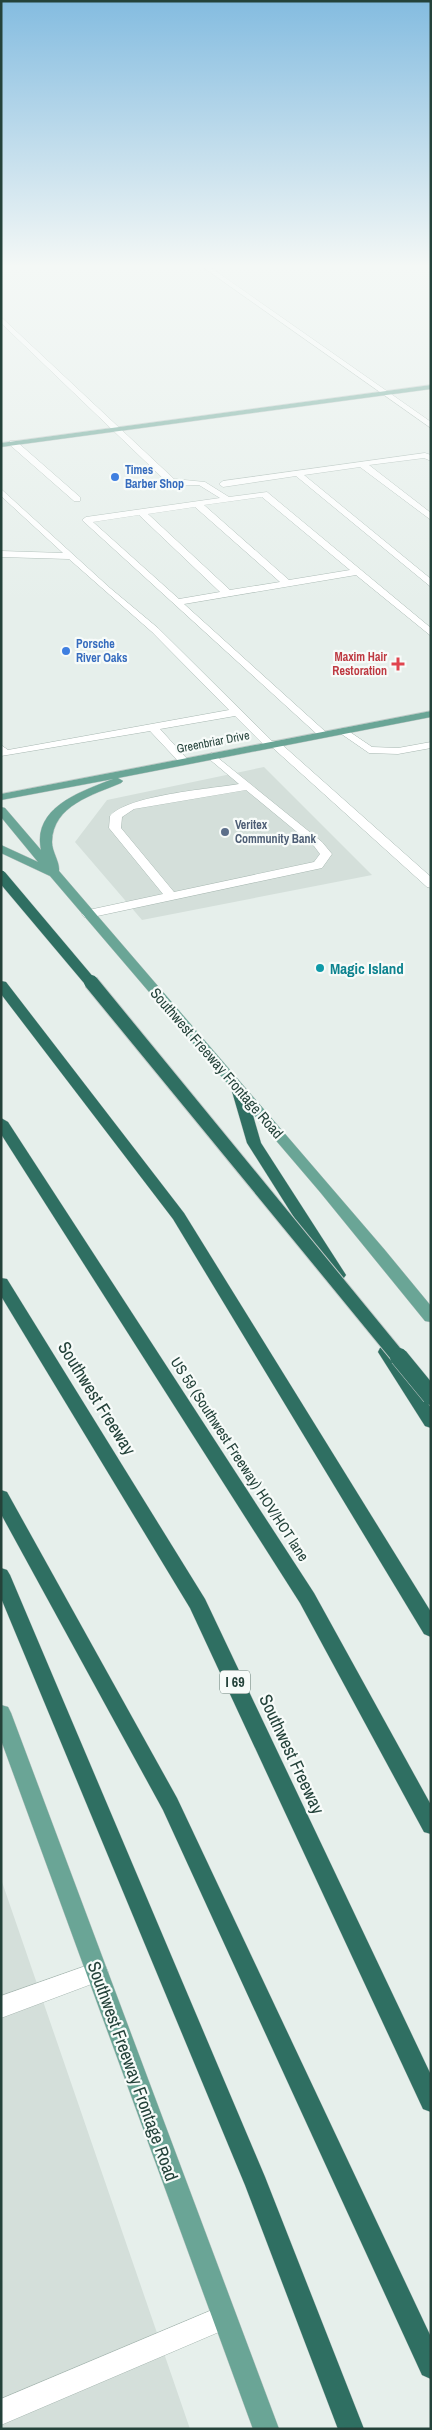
<svg xmlns="http://www.w3.org/2000/svg" width="432" height="2430" font-family="'Archivo Narrow',sans-serif">
	<rect width="100%" height="100%" fill="#e6efeb"/>
	<path fill="#d4dfda" d="M 264,767 L 372,875 L 142,920 L 75,842 L 107,800 Z
		M 1,1879 L 190,2429 L 1,2429 Z"/>
	<g fill="none" stroke-linecap="round" stroke-linejoin="round">
		<g stroke="#a8b8b2" stroke-width="1">
			<path id="minor" d="M 200,265 L 207,265 L 431,422 L 431,428 Z
				M 1,317 L 174,479 L 205,482 L 229,497 L 267,492 L 431,628 L 431,636 L 356,575 L 184,604 L 328,734 L 327,736 L 319,736 L 82,520 L 86,517 L 220,498 L 199,485 L 171,486 L 1,323 ZM 262,497 L 350,570 L 289,580 L 204,505 ZM 195,507 L 280,582 L 230,590 L 148,514 ZM 139,515 L 220,592 L 179,599 L 93,522 Z
				M 10,441 L 16,441 L 80,497 L 80,501 L 74,501 L 10,445 Z
				M 425,453 L 431,455 L 431,461 L 424,458 L 369,465 L 431,513 L 431,520 L 360,467 L 304,475 L 431,579 L 431,587 L 296,476 L 223,487 L 219,484 L 223,481 Z
				M 1,489 L 110,588 L 158,628 L 272,741 L 279,742 L 431,877 L 431,888 L 427,887 L 273,748 L 266,747 L 235,716 L 160,729 L 189,761 L 184,764 L 180,763 L 150,731 L 1,756 L 1,745 L 8,750 L 229,710 L 152,632 L 69,559 L 1,557 L 1,551 L 63,553 L 1,496 Z
				M 344,728 L 372,747 L 398,748 L 431,742 L 431,748 L 398,754 L 369,753 L 340,733 L 339,731 Z
				M 212,753 L 322,842 L 332,854 L 322,868 L 88,918 L 84,917 L 82,914 L 84,911 L 163,894 L 109,828 L 110,816 C 128,795 210,789 239,784 L 208,758 L 207,756 ZM 246,790 L 314,846 L 320,854 L 314,862 L 174,892 L 121,828 L 122,817 L 134,809 Z
				M 97,1962 L 105,1965 L 108,1972 L 105,1979 L 1,2018 L 1,1996 Z
				M 224,2305 L 233,2308 L 236,2317 L 233,2326 L 1,2425 L 1,2399 Z"/>
		</g>
		<g stroke="#c2cac8" stroke-width="1">
			<path id="major" d="M 431,385 L 431,389 L 1,447 L 1,443 Z
				M 431,711 L 431,717 L 118,778 L 123,781 L 121,783 C 93,795 53,805 52,842 C 52,852 60,862 59,871 L 384,1249 L 431,1306 L 431,1322 L 425,1321 L 320,1192 L 50,876 L 1,853 L 1,845 L 38,862 L 1,817 L 1,807 L 5,808 L 41,850 C 32,807 82,791 113,779 L 1,800 L 1,794 Z
				M 1,1705 L 8,1707 L 11,1713 L 279,2429 L 253,2429 L 1,1740 Z"/>
		</g>
		<g stroke="#c2cac8" stroke-width="1">
			<path id="highway" d="M 1,981 L 6,982 L 184,1213 L 431,1612 L 431,1637 L 424,1634 L 173,1219 L 1,994 Z
				M 238,1084 L 245,1088 L 261,1143 L 346,1275 L 343,1279 L 333,1279 L 247,1143 L 231,1088 Z
				M 1,1118 L 8,1122 L 314,1593 L 431,1805 L 431,1834 L 424,1832 L 300,1603 L 1,1134 Z
				M 1,1278 L 7,1279 L 205,1599 L 431,2075 L 431,2112 L 423,2109 L 190,1608 L 1,1296 Z
				M 386,1346 L 392,1348 L 431,1408 L 431,1428 L 425,1426 L 378,1352 L 380,1348 Z
				M 1,1490 L 7,1492 L 177,1798 L 431,2337 L 431,2379 L 422,2375 L 163,1810 L 1,1514 Z
				M 1,1568 L 7,1570 L 10,1575 L 265,2177 L 364,2429 L 338,2429 L 245,2185 L 1,1598 Z"/>
		</g>
		<use href="#minor" fill="#fff" fill-rule="evenodd"/>
		<use href="#major" fill="#6aa596" fill-rule="evenodd"/>
		<use href="#highway" fill="#2f6f62" fill-rule="evenodd"/>
		<g stroke="#c2cac8" stroke-width="12" stroke-linecap="butt">
			<path id="highway-bridge-far2" d="M 1,876 L 92,984"/>
		</g>
		<g stroke="#c2cac8" stroke-width="16" stroke-linecap="butt">
			<path id="highway-bridge-far1" d="M 91,982 L 400,1359"/>
		</g>
		<g stroke="#c2cac8" stroke-width="19" stroke-linecap="butt">
			<path id="highway-bridge" d="M 399,1357 L 431,1396"/>
		</g>
		<use href="#highway-bridge-far2" stroke="#2f6f62" stroke-width="11"/>
		<use href="#highway-bridge-far1" stroke="#2f6f62" stroke-width="14"/>
		<use href="#highway-bridge" stroke="#2f6f62" stroke-width="18"/>
	</g>
	<linearGradient id="sky" x2="0" y2="1"><stop stop-color="#84bce0"/><stop offset="0.44" stop-color="#f4f8f6"/><stop offset="1" stop-color="#f4f8f6" stop-opacity="0"/></linearGradient>
	<rect width="432" height="605" fill="url(#sky)"/>
	<g fill="#3f7fe0" stroke="#f7fbf9" stroke-width="2">
		<circle cx="115" cy="477" r="5"/>
		<circle cx="66" cy="651" r="5"/>
	</g>
	<path fill="#e0444e" stroke="#f7fbf9" stroke-width="2" d="M395.5 656.5h5v5h5v5h-5v5h-5v-5h-5v-5h5z"/>
	<circle fill="#5c6f8a" stroke="#f7fbf9" stroke-width="2" cx="225" cy="832" r="5"/>
	<circle fill="#0f9aa8" stroke="#f7fbf9" stroke-width="2" cx="320" cy="968" r="5"/>
	<g text-anchor="middle" dominant-baseline="central" stroke-width="4.5" stroke-linejoin="round" paint-order="stroke">
		<g font-size="12" font-weight="bold" fill="#366cbe" stroke="#f7fbf9" text-anchor="start">
			<text x="125" y="470">Times<tspan x="125" dy="14">Barber Shop</tspan></text>
			<text x="76" y="644">Porsche<tspan x="76" dy="14">River Oaks</tspan></text>
		</g>
		<g font-size="12" font-weight="bold" fill="#be3a42" stroke="#f7fbf9" text-anchor="end">
			<text x="387" y="657">Maxim Hair<tspan x="387" dy="14">Restoration</tspan></text>
		</g>
		<g font-size="12" fill="#24423a" stroke="#f7fbf9">
			<text transform="translate(213 742) rotate(-11)">Greenbriar Drive</text>
		</g>
		<g font-size="12" font-weight="bold" fill="#4e5e75" stroke="#f7fbf9" text-anchor="start">
			<text x="235" y="825">Veritex<tspan x="235" dy="14">Community Bank</tspan></text>
		</g>
		<rect fill="#f7fbf9" stroke="#637a73" stroke-width="1" x="220" y="1670.5" width="30" height="23" rx="4"/>
		<g font-size="14" font-weight="bold" fill="#24423a">
			<text x="235" y="1682">I 69</text>
		</g>
		<g font-size="15" font-weight="bold" fill="#0d838f" stroke="#f7fbf9" text-anchor="start">
			<text x="330" y="968">Magic Island</text>
		</g>
		<g font-size="15" fill="#24423a" stroke="#f7fbf9">
			<text transform="translate(217 1063) rotate(49)">Southwest Freeway Frontage Road</text>
			<text transform="translate(240 1459) rotate(57)">US 59 (Southwest Freeway) HOV/HOT lane</text>
		</g>
		<g font-size="18" fill="#24423a" stroke="#f7fbf9">
			<text transform="translate(97 1398) rotate(58)">Southwest Freeway</text>
			<text transform="translate(292 1754) rotate(65)">Southwest Freeway</text>
			<text transform="translate(133 2071) rotate(70)">Southwest Freeway Frontage Road</text>
		</g>
	</g>
	<rect width="432" height="2430" fill="none" stroke="#24423a" stroke-width="5"/>
</svg>
